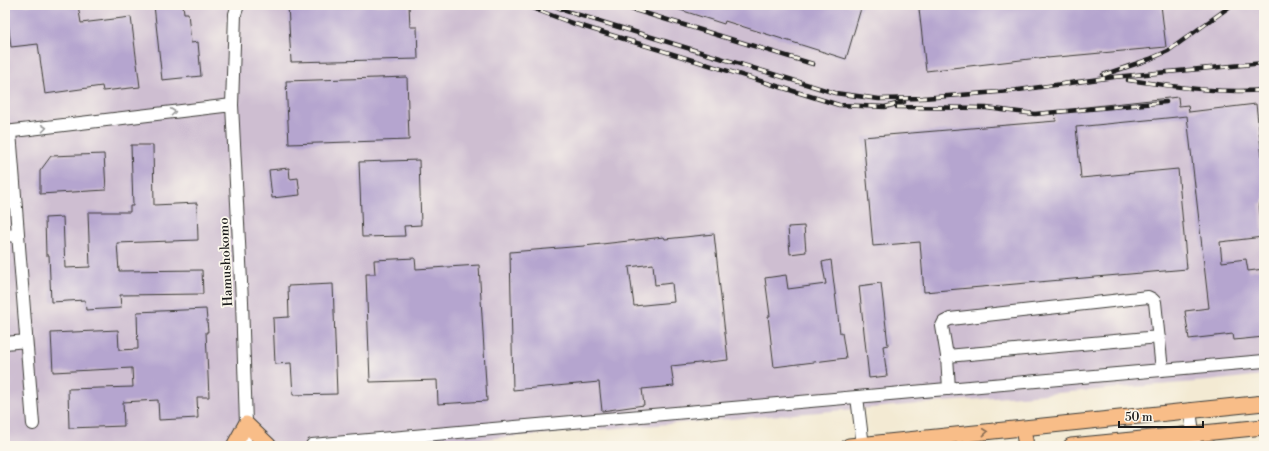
<svg xmlns="http://www.w3.org/2000/svg" width="1269" height="451" font-family="'Libre Bodoni',serif">
	<rect width="100%" height="100%" fill="#fbf7ec"/>
	<filter id="ink" filterUnits="userSpaceOnUse"><feTurbulence type="fractalNoise" baseFrequency=".025" numOctaves="2"/><feDisplacementMap in="SourceGraphic" scale="8" xChannelSelector="R" yChannelSelector="G"/><feConvolveMatrix kernelMatrix="1 2 1 2 8 2 1 2 1" color-interpolation-filters="sRGB"/></filter>
	<filter id="wash" filterUnits="userSpaceOnUse"><feTurbulence type="fractalNoise" baseFrequency=".012" numOctaves="4" result="noise"/><feDisplacementMap in="SourceGraphic" scale="16" xChannelSelector="R" yChannelSelector="G"/><feGaussianBlur stdDeviation="0.9" result="paint"/><feColorMatrix in="noise" values="0 0 0 0 0 0 0 0 0 0 0 0 0 0 0 0 0 1.4 0 .05"/><feComposite in="paint" operator="in"/></filter>
	<g filter="url(#wash)">
		<rect width="100%" height="100%" fill="#f3ead3"/>
		<path fill="#cebed1" d="M 5,5 L 1264,5 L 1264,375 L 1208,381 L 395,446 L 5,446 Z"/>
		<g id="blocks">
			<path fill="#b5a5cf" fill-rule="evenodd" d="M 6,5 L 78,5 L 81,23 L 131,17 L 140,87 L 103,91 L 102,86 L 45,94 L 38,44 L 11,47 Z
				M 154,5 L 183,5 L 184,13 L 188,13 L 191,43 L 198,42 L 201,76 L 162,80 Z
				M 288,5 L 409,5 L 410,27 L 417,27 L 418,59 L 291,62 Z
				M 672,5 L 862,5 L 846,59 L 725,21 L 724,24 L 671,7 Z
				M 951,5 L 1161,5 L 1166,47 L 1047,58 L 1047,57 L 926,71 L 919,9 Z
				M 407,77 L 409,140 L 289,144 L 286,81 Z
				M 1178,97 L 1179,106 L 1188,105 L 1189,112 L 1256,104 L 1264,175 L 1264,203 L 1259,203 L 1263,237 L 1220,242 L 1222,262 L 1246,259 L 1248,271 L 1264,269 L 1264,337 L 1234,340 L 1233,334 L 1189,339 L 1185,311 L 1209,308 L 1187,116 L 1076,127 L 1081,178 L 1178,169 L 1187,269 L 924,292 L 920,242 L 873,246 L 863,137 L 1056,121 L 1055,112 L 1077,109 L 1077,108 Z
				M 131,145 L 153,145 L 154,205 L 197,203 L 198,240 L 117,243 L 119,271 L 202,270 L 203,294 L 120,295 L 121,308 L 86,310 L 85,300 L 51,302 L 49,255 L 46,255 L 45,218 L 63,217 L 65,268 L 90,267 L 88,212 L 130,212 L 130,206 L 133,206 Z
				M 104,154 L 106,190 L 40,194 L 40,171 L 51,156 Z
				M 419,160 L 421,225 L 404,226 L 405,236 L 362,237 L 359,162 Z
				M 289,168 L 290,179 L 298,178 L 300,195 L 272,198 L 269,170 Z
				M 804,226 L 806,252 L 790,254 L 788,227 Z
				M 714,234 L 728,360 L 671,366 L 674,386 L 642,389 L 644,405 L 602,411 L 599,382 L 513,390 L 510,252 L 584,246 L 664,237 L 665,239 ZM 653,264 L 655,285 L 672,283 L 674,302 L 634,306 L 629,267 Z
				M 415,258 L 416,269 L 479,265 L 487,401 L 438,404 L 437,380 L 370,382 L 366,274 L 375,274 L 374,260 Z
				M 831,260 L 840,333 L 842,333 L 846,358 L 774,367 L 768,316 L 770,316 L 765,278 L 786,275 L 788,289 L 826,284 L 822,262 Z
				M 881,283 L 888,345 L 883,346 L 887,376 L 869,378 L 859,286 Z
				M 333,284 L 337,394 L 293,395 L 291,363 L 275,364 L 273,318 L 289,317 L 288,286 Z
				M 206,309 L 208,332 L 206,332 L 209,397 L 197,397 L 198,418 L 159,420 L 158,400 L 123,402 L 124,426 L 69,428 L 68,389 L 133,387 L 132,368 L 53,372 L 51,333 L 118,330 L 119,350 L 138,349 L 137,312 Z"/>
		</g>
	</g>
	<g filter="url(#ink)">
		<use href="#blocks" fill-opacity="0" stroke="#3c3b37" stroke-width="1"/>
		<g fill="none" stroke-linecap="round" stroke-linejoin="round">
			<g stroke="#3c3b37" stroke-width="14">
				<path id="minor" d="M 238,5 L 235,14 L 232,105 L 242,301 L 246,424 L 245,446
					M 5,132 L 232,105
					M 10,132 L 33,424
					M 5,235 L 18,236
					M 1159,337 L 947,356 L 942,326 L 944,322 L 950,319 L 1148,297 L 1152,299 L 1155,302 L 1162,370
					M 5,343 L 26,341
					M 947,356 L 949,389
					M 857,397 L 863,446
					M 1190,411 L 1195,446
					M 312,445 L 1264,361"/>
			</g>
			<g stroke="#3c3b37" stroke-width="17">
				<path id="major" d="M 1023,428 L 1026,446
					M 234,446 L 246,424 L 269,446
					M 849,446 L 1264,403
					M 1071,446 L 1264,427"/>
			</g>
			<use href="#minor" stroke="#fff" stroke-width="12"/>
			<use href="#major" stroke="#f8bd88" stroke-width="15"/>
			<g stroke="#1c1c1c" stroke-width="4.5">
				<path id="rail" d="M 524,5 L 572,23 L 839,105 L 885,107 L 904,102
					M 553,5 L 566,11 L 835,93 L 879,99 L 923,98 L 1011,91 L 1114,77 L 1264,63
					M 618,5 L 813,64
					M 1103,75 L 1150,59 L 1168,51 L 1232,5
					M 1128,80 C 1173,86 1218,94 1264,90
					M 897,107 L 986,108 L 1035,114 L 1166,102"/>
			</g>
			<use href="#rail" stroke="#fbf7ec" stroke-width="3" stroke-dasharray="9" stroke-linecap="butt"/>
		</g>
		<defs><path id="oneway-chevron" d="M-2-3.5L2.5 0L-2 3.5" fill="none" stroke-width="1.6" stroke-linecap="round" stroke-linejoin="round"/></defs>
		<g stroke="#999">
			<use href="#oneway-chevron" transform="translate(173 112) rotate(-7)"/>
			<use href="#oneway-chevron" transform="translate(44 128) rotate(-7)"/>
		</g>
		<use stroke="#8a6c52" href="#oneway-chevron" transform="translate(985 432) rotate(-6)"/>
	</g>
	<g text-anchor="middle" dominant-baseline="central" stroke-width="3.5" stroke-linejoin="round" paint-order="stroke">
		<g font-size="13" fill="#1c1c1c" stroke="#fbf7ec">
			<text transform="translate(226 262) rotate(-93)">Hamushokomo</text>
		</g>
	</g>
	<rect width="1269" height="451" fill="none" stroke="#fbf7ec" stroke-width="20"/>
	<path d="M1119 421v6h84v-6" fill="none" stroke="#1c1c1c" stroke-width="2"/>
	<text x="1125" y="421" font-size="12" fill="#1c1c1c" stroke="#fbf7ec" stroke-width="3" paint-order="stroke">50 m</text>
</svg>
